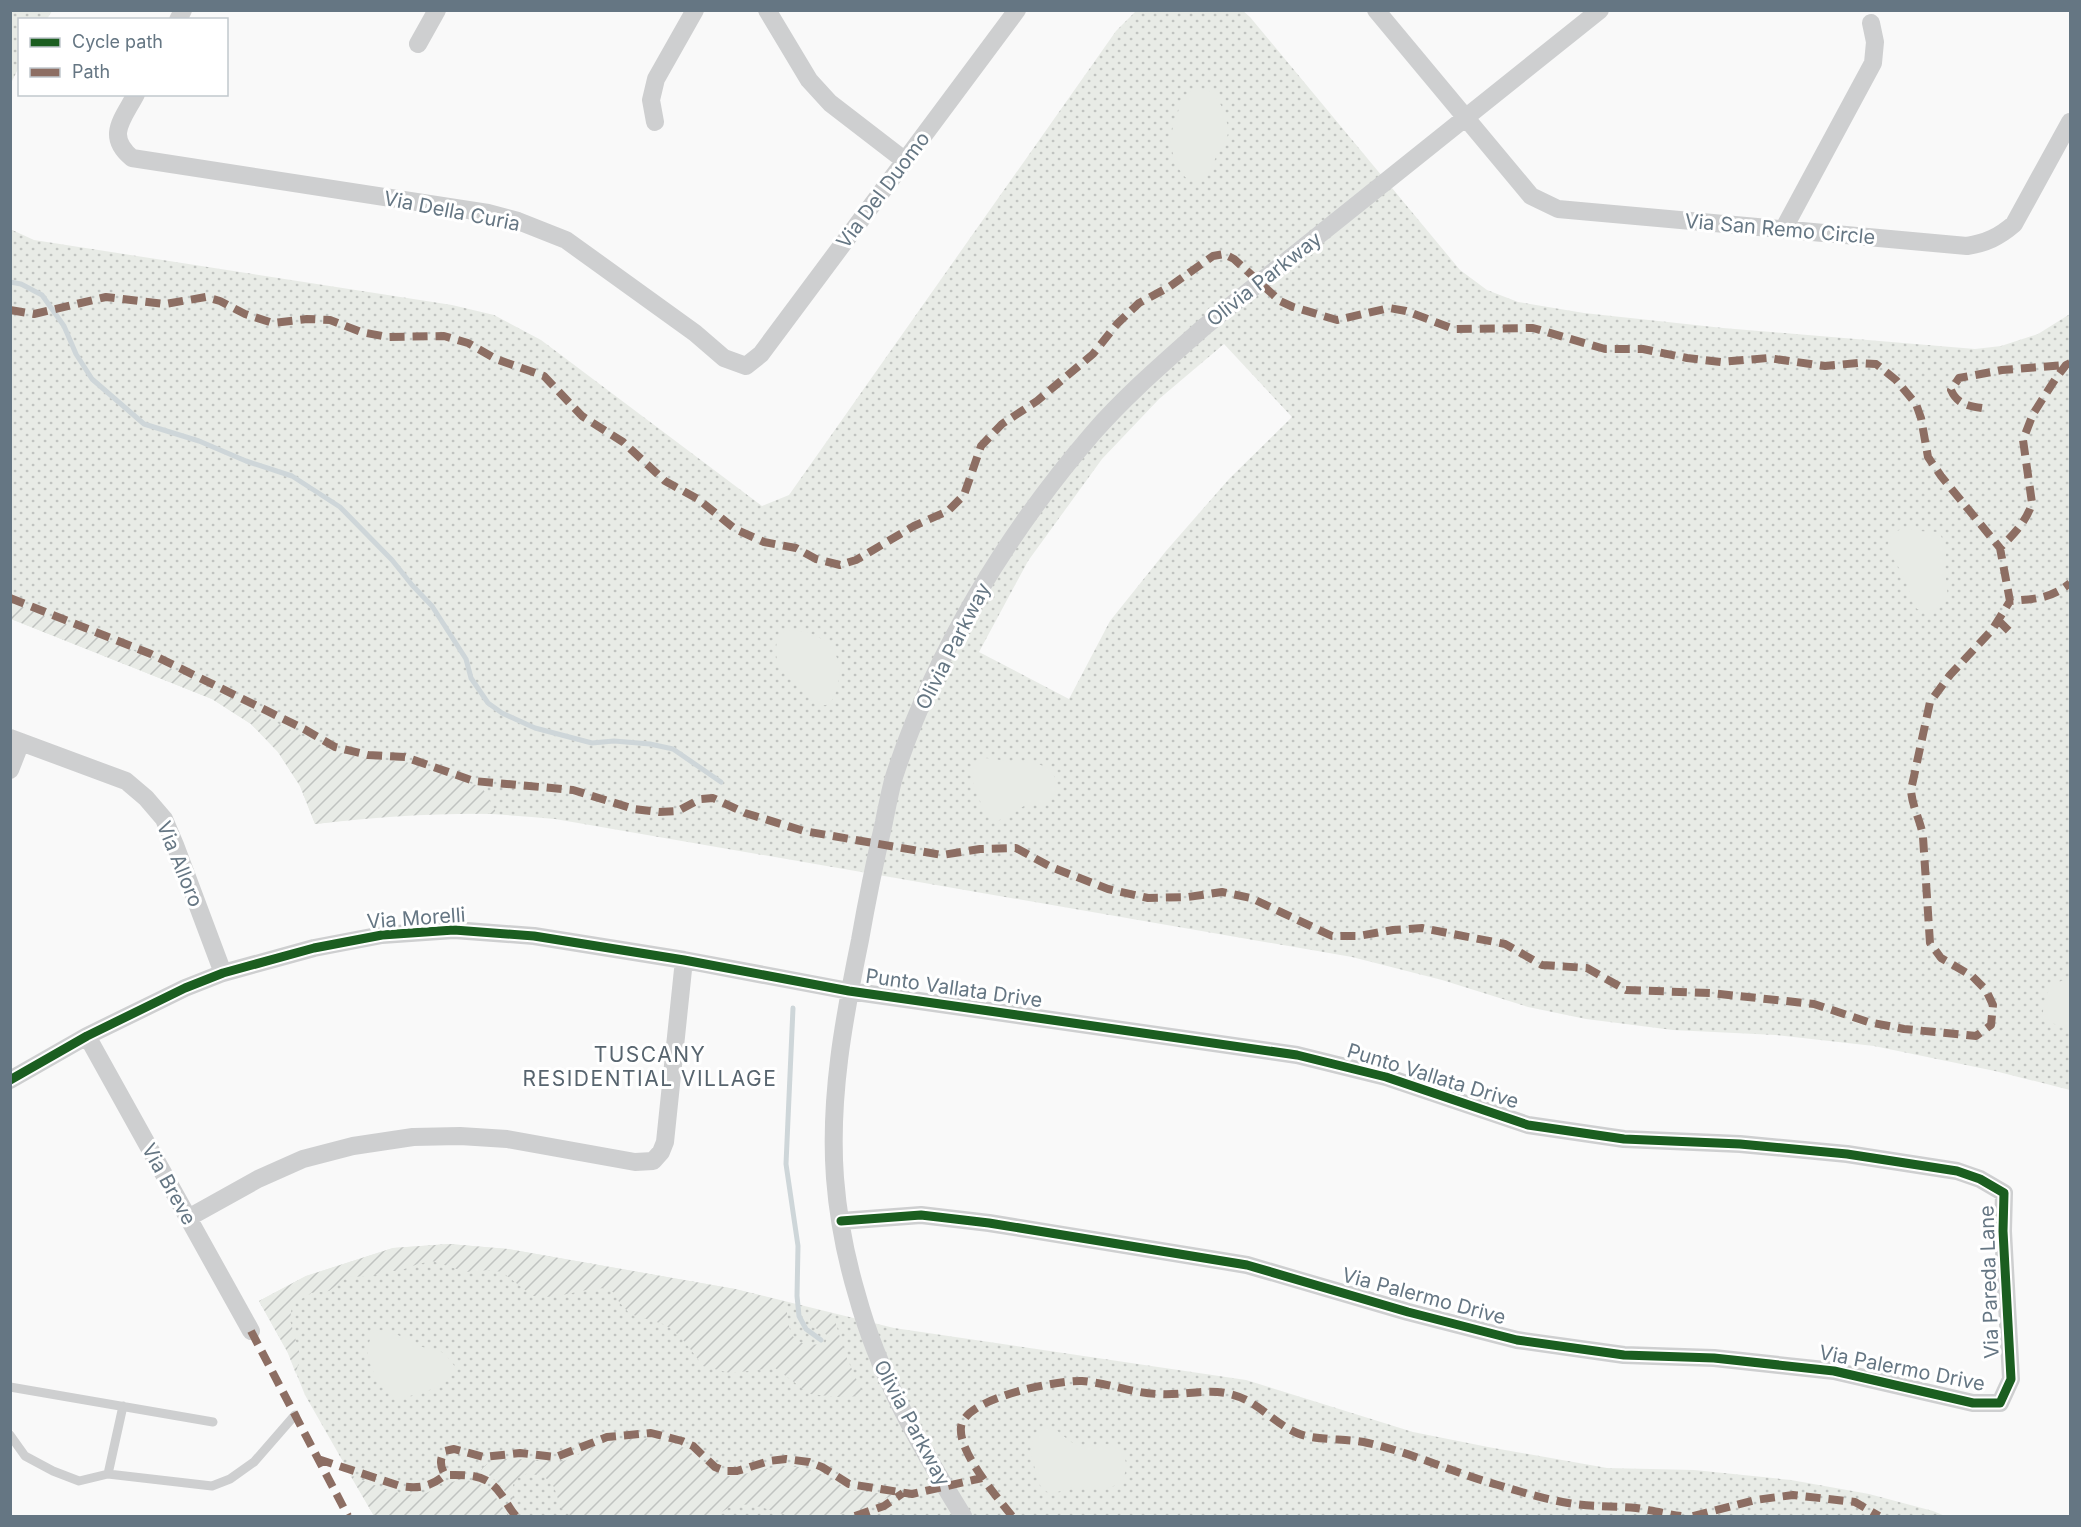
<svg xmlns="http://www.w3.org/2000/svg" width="2081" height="1527" font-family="Inter,sans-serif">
	<defs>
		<pattern id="grass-dots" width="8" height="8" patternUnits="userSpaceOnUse" patternTransform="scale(1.5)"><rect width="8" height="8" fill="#e8ebe6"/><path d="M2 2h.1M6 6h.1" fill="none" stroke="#c0c3c0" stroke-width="1.8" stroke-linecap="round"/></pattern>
		<pattern id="garden-furrows" width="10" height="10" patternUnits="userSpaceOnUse" patternTransform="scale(1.5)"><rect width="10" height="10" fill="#e8ebe6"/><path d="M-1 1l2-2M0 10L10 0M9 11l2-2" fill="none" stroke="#c0c3c0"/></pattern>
	</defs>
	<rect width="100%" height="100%" fill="#f9f9f9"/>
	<path fill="url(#grass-dots)" fill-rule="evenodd" d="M 11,10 L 52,11 L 47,19 L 20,20 L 19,67 L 11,83 Z
		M 1242,10 L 1250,17 L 1460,270 L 1487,290 L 1518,302 L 1584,313 L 1723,328 L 1975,349 L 2001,346 L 2038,334 L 2070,314 L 2070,1090 L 1995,1071 L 1874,1046 L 1776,1035 L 1673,1030 L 1586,1019 L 1528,1007 L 1442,980 L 1352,957 L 555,819 C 517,816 478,812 440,813 C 398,814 357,819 315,824 L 300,786 L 278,752 L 251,724 L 212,699 L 11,619 L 10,229 L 34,240 L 452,305 L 494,315 L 541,340 L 762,506 L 789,495 L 1116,31 L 1136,11 ZM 1224,344 L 1292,417 L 1229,479 L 1166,551 L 1110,621 L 1069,699 L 979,652 L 1028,561 L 1102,459 L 1159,399 Z
		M 449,1244 L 508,1249 L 735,1289 L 894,1328 L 1246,1380 L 1413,1432 L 1488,1447 L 1607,1468 L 1694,1470 L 1791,1480 L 1869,1494 L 1933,1511 L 1945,1516 L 374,1516 L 305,1395 L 288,1353 L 259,1301 L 306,1276 L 393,1248 Z"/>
	<path fill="url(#garden-furrows)" d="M 10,602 L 147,656 L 332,751 L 362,758 L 406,762 L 482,787 L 497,814 C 436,813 376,817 315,824 L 300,786 L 278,752 L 251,724 L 212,699 L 11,619 Z
		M 449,1244 L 508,1249 L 735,1289 L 786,1302 C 789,1332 788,1348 825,1344 L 828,1336 L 820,1330 L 810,1326 L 810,1308 L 833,1314 L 845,1354 L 864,1396 L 838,1397 L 810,1394 L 775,1368 L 730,1373 L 703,1366 L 685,1342 L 673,1330 L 663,1324 L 630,1314 L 619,1302 L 616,1294 L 606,1288 L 591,1289 L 553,1297 L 533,1296 L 502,1272 L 489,1270 L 466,1272 L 432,1261 L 418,1264 L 399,1271 L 385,1271 L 372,1276 L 348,1277 L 329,1291 L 311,1293 L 292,1305 L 290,1320 L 300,1355 L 296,1374 L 288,1353 L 259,1301 L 306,1276 L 393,1248 Z
		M 636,1438 L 655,1439 L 674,1443 L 686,1449 L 720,1476 L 735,1476 L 779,1466 L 800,1467 L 815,1471 L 850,1490 L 893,1495 C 862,1511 829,1520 794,1516 C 776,1515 750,1498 731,1507 C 726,1509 720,1513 715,1516 L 571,1516 L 561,1508 L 554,1487 L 545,1477 L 528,1473 L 518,1478 L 513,1485 L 513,1504 C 505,1489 496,1479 481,1470 C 495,1451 532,1462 552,1462 C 570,1463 583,1450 599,1444 C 611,1441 624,1440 636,1438 Z
		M 350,1475 L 379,1487 L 406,1495 L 426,1493 L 448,1483 L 464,1479 L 489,1487 L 508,1516 L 374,1516 Z"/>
	<path fill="#e8ebe6" d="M 1206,89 C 1221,96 1225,115 1229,130 C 1227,139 1222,147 1217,155 C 1213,162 1211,174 1203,179 C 1183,190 1172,157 1171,143 C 1170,132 1175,123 1178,112 C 1183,96 1188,88 1206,89 Z
		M 1906,528 L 1918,531 L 1939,532 L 1946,546 C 1946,557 1944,569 1946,580 C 1946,585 1948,590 1947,595 C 1945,609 1929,614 1917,609 C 1910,601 1910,592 1907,582 C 1899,564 1870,536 1906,528 Z
		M 786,630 C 818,629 846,648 838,683 C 836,691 835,698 829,704 C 812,710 806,692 796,682 C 791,677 785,675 781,669 C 774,658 773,638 786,630 Z
		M 982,758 C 990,758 998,760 1006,761 C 1030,763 1055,759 1058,790 L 1048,803 L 1024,806 L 996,822 C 983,815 969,779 971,765 Z
		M 2064,980 L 2070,981 L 2070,1027 C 2059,1028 2049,1023 2043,1013 C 2044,998 2047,985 2064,980 Z
		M 380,1330 L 398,1335 L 418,1346 L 440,1351 L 446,1355 L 456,1368 C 447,1390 421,1391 402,1399 C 384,1398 371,1371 368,1355 C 367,1347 370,1338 374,1331 Z
		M 1051,1427 C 1061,1432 1072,1446 1083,1447 C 1093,1448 1105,1440 1114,1447 C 1121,1451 1127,1459 1126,1466 C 1125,1495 1096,1487 1078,1487 C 1068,1487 1060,1492 1051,1494 L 1044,1490 L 1039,1484 L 1031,1454 L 1033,1437 L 1036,1432 Z"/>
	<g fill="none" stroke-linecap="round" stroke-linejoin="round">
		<path stroke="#ced6d9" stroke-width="5" d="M 10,282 L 21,284 L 42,295 L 64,326 L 76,354 L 92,379 L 144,424 L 199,441 L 246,461 L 292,476 L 340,507 L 392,560 L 412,585 L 432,606 L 466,659 L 471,678 L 488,703 L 502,713 L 535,728 L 592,743 L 614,741 L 650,744 L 673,749 L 721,782
			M 793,1008 L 786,1164 L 798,1246 L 797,1296 L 799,1316 L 806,1329 L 821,1340"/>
		<path stroke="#cecfd0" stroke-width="9" d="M 10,1387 L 213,1422
			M 10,1435 L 25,1456 L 53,1471 L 79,1481 L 108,1474 L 212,1486 L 230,1479 L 254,1462 L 295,1415
			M 108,1474 L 123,1406"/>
		<path stroke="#cecfd0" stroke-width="18" d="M 767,10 L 809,80 L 830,103 L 904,160
			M 1376,10 L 1531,196 L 1558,209 L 1967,246 C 1986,243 1999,237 2014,224 L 2070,122
			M 178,20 L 183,10
			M 418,44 L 437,10
			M 136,94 C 123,119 105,136 132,158 L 488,213 L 518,221 L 566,240 L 695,333 L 724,358 L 746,366 L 761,354 L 1017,10
			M 655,122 L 651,100 L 656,79 L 695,10
			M 1783,230 L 1873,63 L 1875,42 L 1871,23
			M 10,738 L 126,781 L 146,798 L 164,819 L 175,845 L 223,973
			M 10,770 L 21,742
			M 87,1036 L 251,1331
			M 10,1080 L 87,1036 L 185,988 L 223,973 L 314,948 L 382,935 L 454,930 L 534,936 L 684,960 L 849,991 L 1297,1055 L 1386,1077 L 1528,1125 L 1624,1139 L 1740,1144 L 1847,1154 L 1957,1171 L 1980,1179 L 2004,1193 L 2003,1231 L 2011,1379 L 2000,1403 L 1973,1403 L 1834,1371 L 1714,1358 L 1624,1355 L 1517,1340 L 1408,1312 L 1247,1265 L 989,1223 L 921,1215 L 841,1221
			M 188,1218 L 258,1179 L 303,1159 L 353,1146 L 413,1137 L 460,1136 L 507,1139 L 635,1162 L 653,1161 L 661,1152 L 665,1142 L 684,960
			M 963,1516 C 920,1446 879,1376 857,1295 C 846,1258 838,1217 835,1178 C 829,1098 844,1018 860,940 C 867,900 875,861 884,822 C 887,807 890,791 894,777 C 935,651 1007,533 1093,433 C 1127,394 1166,361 1204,327 L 1600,10"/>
		<path stroke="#8d6e63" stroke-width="8" stroke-dasharray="15 8" stroke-linecap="butt" d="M 10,310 L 34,314 L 106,297 L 165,304 L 206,297 L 220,301 L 245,314 L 273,323 L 307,319 L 330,320 L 361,332 L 388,337 L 444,336 L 468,343 L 496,359 L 544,376 L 582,416 L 623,442 L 665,481 L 698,499 L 735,529 L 764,542 L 796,548 L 816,559 L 840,565 L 856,560 L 914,526 L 948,511 L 964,495 L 981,446 L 1002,424 L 1037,401 L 1093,354 L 1117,324 L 1139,303 L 1169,287 L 1213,256 L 1224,254 L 1234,259 L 1280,301 L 1293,307 L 1337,320 L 1389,308 L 1406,311 L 1454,329 L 1533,328 L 1605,349 L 1643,349 L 1687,358 L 1721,362 L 1768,358 L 1825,366 L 1858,363 L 1876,364 L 1896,380 L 1916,404 L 1921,418 L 1928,457 L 1941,476 L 2000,548
			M 2070,363 L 2066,365 L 2056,378 L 2033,414 L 2023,440 L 2032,503 C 2027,521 2013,535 2000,548 L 2010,601 C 2034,599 2051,599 2070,583
			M 1982,408 C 1968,406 1957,404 1951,390 L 1959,378 L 2002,370 L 2066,365
			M 10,598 L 151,654 L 304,729 L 335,747 L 368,755 L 405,757 L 474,781 L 573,790 L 634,809 L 659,812 L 678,811 L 700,799 L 713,798 L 745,813 L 804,831 L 942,855 L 980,849 L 1016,848 L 1051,867 L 1108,889 L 1148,898 L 1188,897 L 1222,892 L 1251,898 L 1332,936 L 1358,936 L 1393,930 L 1422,928 L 1505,944 L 1542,965 L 1587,968 L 1626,990 L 1710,993 L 1814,1004 L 1868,1022 L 1904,1029 L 1976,1036 L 1991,1025 L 1993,1005 L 1986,990 L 1972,976 L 1941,958 L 1930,943 L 1923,837 C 1921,821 1912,807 1911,790 L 1930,702 L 1950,675 L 1992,630 L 2010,601
			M 1998,620 L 2010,632
			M 251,1331 L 348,1516
			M 318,1459 L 400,1486 C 418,1489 431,1487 445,1475
			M 516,1516 C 509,1509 506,1500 500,1493 C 486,1473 467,1475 445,1475 C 440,1466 439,1460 445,1451 L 454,1449 L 484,1457 L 520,1453 L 556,1457 L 607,1437 L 651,1433 L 682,1441 L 693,1446 L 715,1467 L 725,1471 L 737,1471 L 769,1461 L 786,1459 L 809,1462 L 822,1467 L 849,1484 L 912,1494 L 982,1478
			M 855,1516 L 884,1506 L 903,1493
			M 1012,1516 C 997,1497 958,1452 961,1427 C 964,1398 1057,1380 1082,1381 C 1108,1383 1132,1393 1158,1394 C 1182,1396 1207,1388 1230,1394 C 1257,1400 1273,1423 1297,1433 C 1315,1441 1348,1438 1368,1443 C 1413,1453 1454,1473 1498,1485 C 1521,1492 1545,1499 1568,1503 C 1591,1507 1614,1506 1636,1508 C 1651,1510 1666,1514 1681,1516
			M 1693,1516 L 1755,1500 L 1793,1495 L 1855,1502 L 1879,1516"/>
		<g stroke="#fff" stroke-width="13">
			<path id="cycleway" d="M 10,1080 L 87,1036 L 185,988 L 223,973 L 314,948 L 382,935 L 454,930 L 534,936 L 684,960 L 849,991 L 1297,1055 L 1386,1077 L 1528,1125 L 1624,1139 L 1740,1144 L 1847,1154 L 1957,1171 L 1980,1179 L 2004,1193 L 2003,1231 L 2011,1379 L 2000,1403 L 1973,1403 L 1834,1371 L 1714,1358 L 1624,1355 L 1517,1340 L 1408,1312 L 1247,1265 L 989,1223 L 921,1215 L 841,1221"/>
		</g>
		<use href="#cycleway" stroke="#1b5e20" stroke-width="9"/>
	</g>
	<g text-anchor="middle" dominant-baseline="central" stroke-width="6" stroke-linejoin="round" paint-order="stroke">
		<g font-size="20" fill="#657683" stroke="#fff">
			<text transform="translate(883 190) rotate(-53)">Via Del Duomo</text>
			<text transform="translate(452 211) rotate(11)">Via Della Curia</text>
			<text transform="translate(1780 229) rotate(5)">Via San Remo Circle</text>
			<text transform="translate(1264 279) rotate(-38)">Olivia Parkway</text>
			<text transform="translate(953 646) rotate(-63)">Olivia Parkway</text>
			<text transform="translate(180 864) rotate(68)">Via Alloro</text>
			<text transform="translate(416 918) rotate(-4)">Via Morelli</text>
			<text transform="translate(954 988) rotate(8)">Punto Vallata Drive</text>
			<text transform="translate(1433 1076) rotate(17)">Punto Vallata Drive</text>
			<text transform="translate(169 1184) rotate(61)">Via Breve</text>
			<text transform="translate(1989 1282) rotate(-92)">Via Pareda Lane</text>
			<text transform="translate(1424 1296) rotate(15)">Via Palermo Drive</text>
			<text transform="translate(1902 1368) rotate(11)">Via Palermo Drive</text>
			<text transform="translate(912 1423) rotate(62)">Olivia Parkway</text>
		</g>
		<g font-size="21" letter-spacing="1.5" fill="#57646e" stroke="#fff">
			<text x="650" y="1054">TUSCANY<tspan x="650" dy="24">RESIDENTIAL VILLAGE</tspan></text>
		</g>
	</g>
	<rect width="2081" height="1527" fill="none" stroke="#657683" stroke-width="24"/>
	<rect x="18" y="18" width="210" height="78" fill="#ffffff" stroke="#c1c8cd" stroke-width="1.5"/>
	<rect x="30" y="38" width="30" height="9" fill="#1b5e20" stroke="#c1c8cd" stroke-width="1.5"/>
	<text x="72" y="48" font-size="18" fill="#657683">Cycle path</text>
	<rect x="30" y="68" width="30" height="9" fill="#8d6e63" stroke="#c1c8cd" stroke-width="1.5"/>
	<text x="72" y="78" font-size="18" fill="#657683">Path</text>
</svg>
